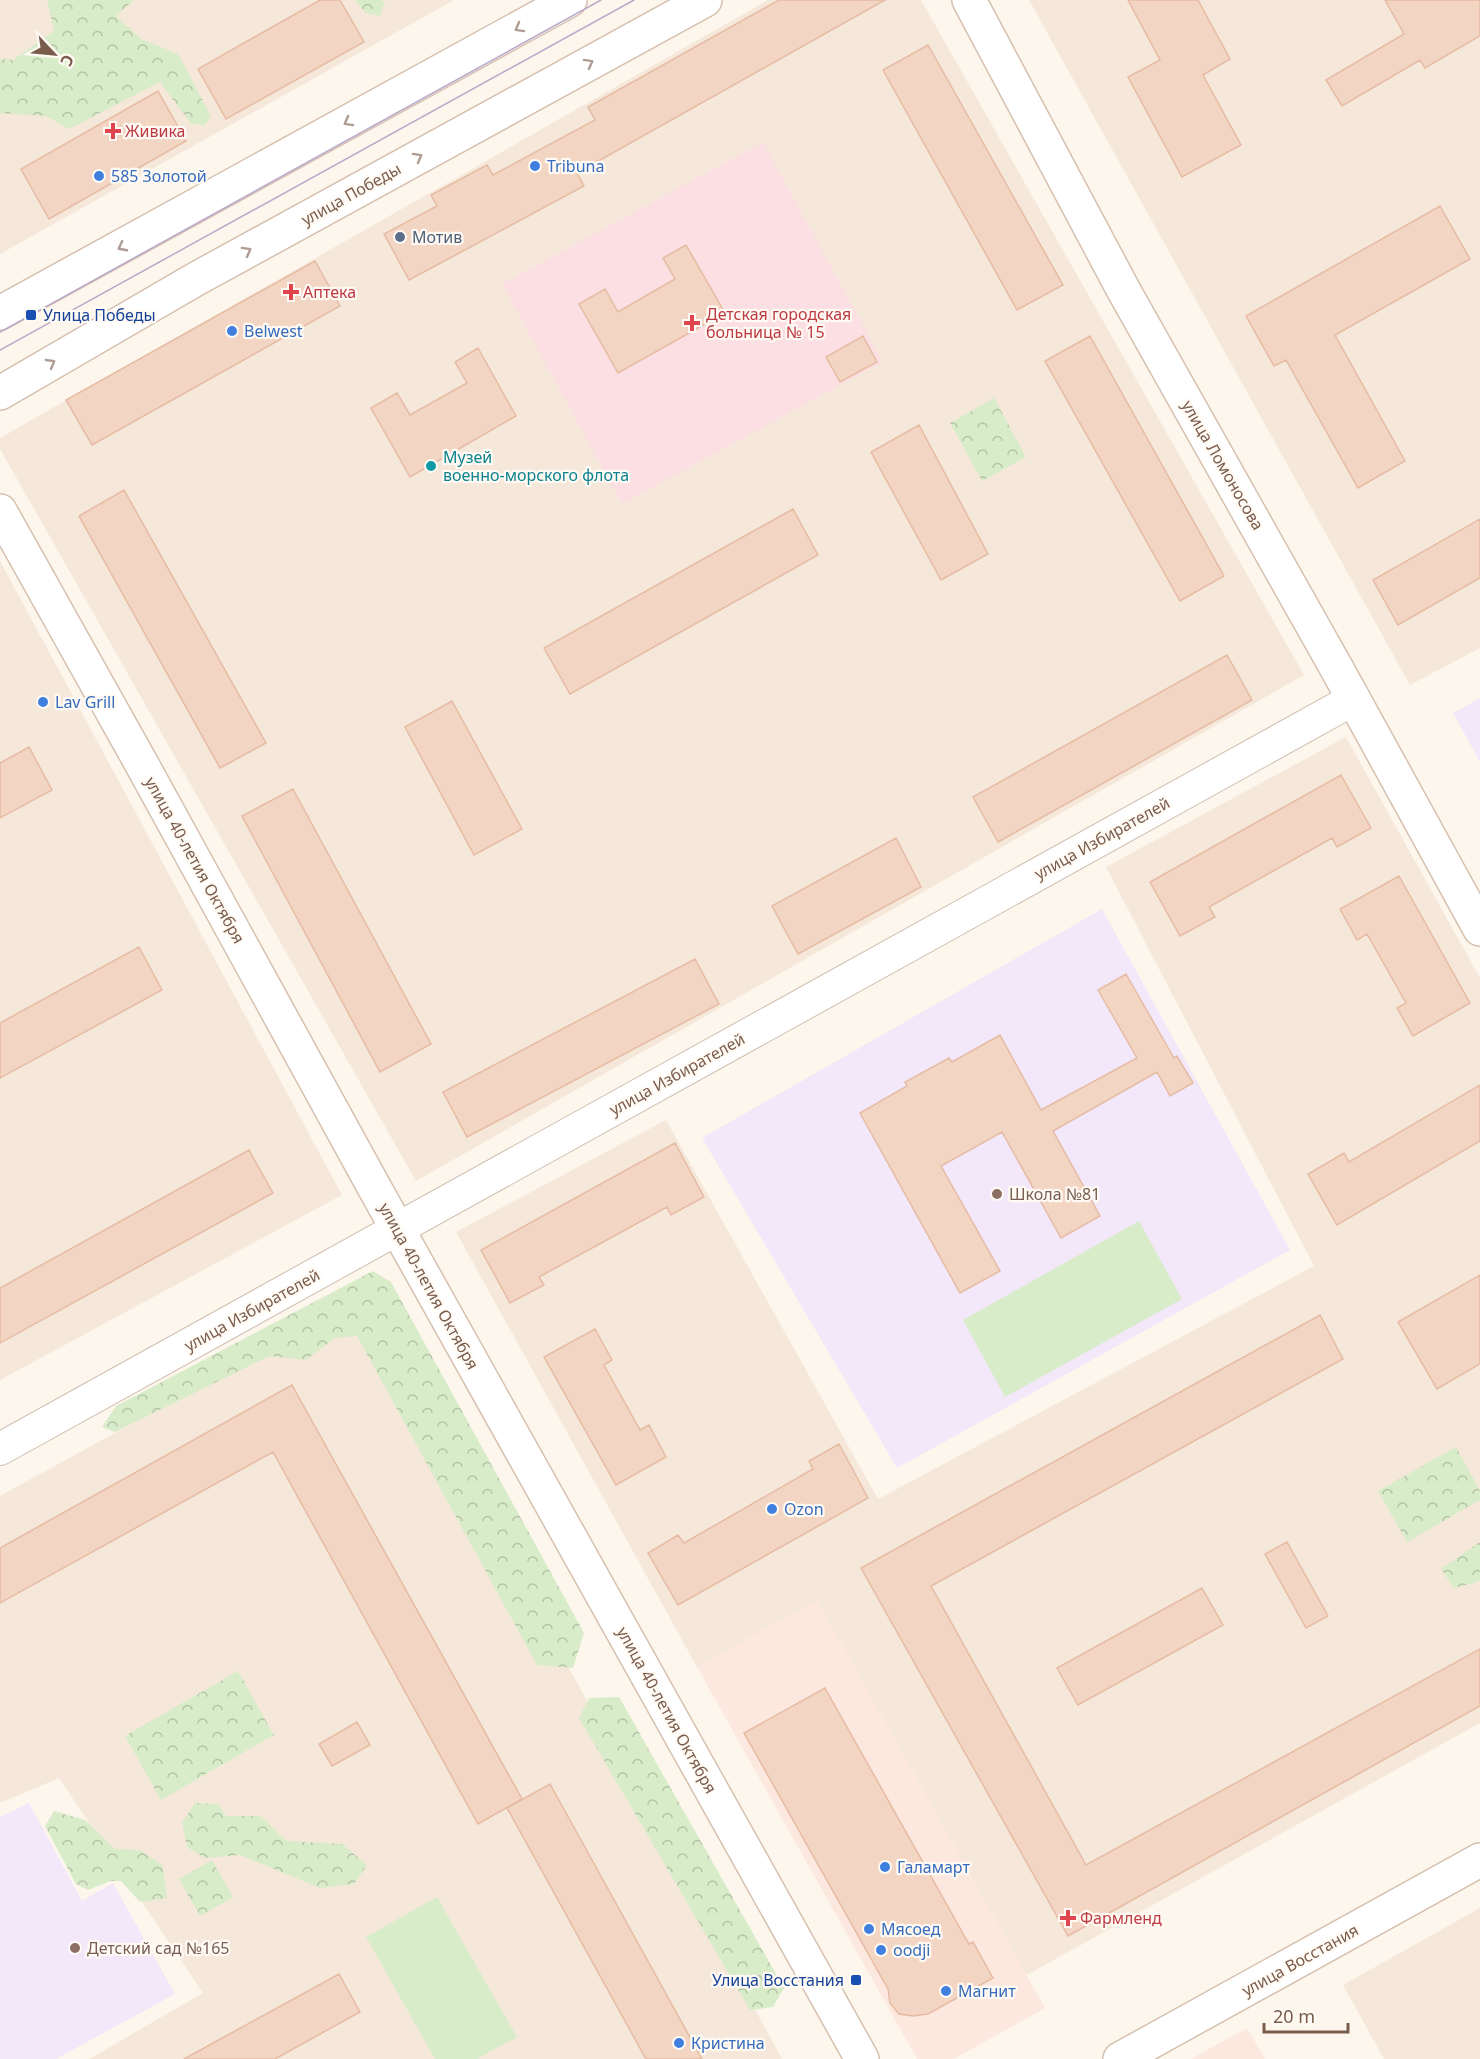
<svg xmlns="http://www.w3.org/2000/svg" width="1480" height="2059" font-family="'Noto Sans',sans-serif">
	<defs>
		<pattern id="forest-crowns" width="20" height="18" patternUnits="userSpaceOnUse" patternTransform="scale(1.5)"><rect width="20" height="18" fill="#d8ecc9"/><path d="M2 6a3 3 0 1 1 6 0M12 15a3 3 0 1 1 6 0" fill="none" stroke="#b4c2a5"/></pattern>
	</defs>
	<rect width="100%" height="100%" fill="#fdf6ec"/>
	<path fill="#f5e8da" d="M 0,0 L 454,0 L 0,254 Z
		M 768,0 L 921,0 L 1304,675 L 416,1181 L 0,449 L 0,438 Z
		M 1029,0 L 1480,0 L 1480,648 L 1410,685 Z
		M 0,561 L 342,1195 L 0,1380 Z
		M 1346,737 L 1480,978 L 1480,1723 L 1025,1976 L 817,1601 L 697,1667 L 456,1232 L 666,1120 L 878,1499 L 1314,1266 L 1106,867 Z
		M 366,1295 L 782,2059 L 89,2059 L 203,1993 L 59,1778 L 0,1803 L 0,1496 Z
		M 1480,1908 L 1480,2059 L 1384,2059 L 1343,1985 Z"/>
	<path fill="#fde8e0" d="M 817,1600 L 1045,2008 L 954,2059 L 917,2059 L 697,1667 Z
		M 1247,2028 L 1265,2059 L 1191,2059 Z"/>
	<path fill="#f3e8fa" d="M 1480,698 L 1480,762 L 1453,713 Z
		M 1102,909 L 1290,1250 L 897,1468 L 702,1138 Z
		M 29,1803 L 82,1901 L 113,1883 L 175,1994 L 56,2059 L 0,2059 L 0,1817 Z"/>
	<path fill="#fbdfe3" d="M 763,142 L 883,362 L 622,504 L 502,284 Z"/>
	<path fill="url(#forest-crowns)" d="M 47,0 L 134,0 L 116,16 L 141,39 L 178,54 L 211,116 L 205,125 L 191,124 L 160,82 L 69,129 L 46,116 L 0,113 L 0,59 L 13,60 L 54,31 Z
		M 355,0 L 381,0 L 385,3 L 380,16 L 366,13 Z
		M 994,398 L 1026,457 L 982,481 L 950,423 Z
		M 373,1271 L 391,1282 L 584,1633 L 573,1668 L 537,1665 L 357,1336 L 335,1338 L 306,1360 L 269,1356 L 115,1432 L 102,1427 L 116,1406 Z
		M 1456,1447 L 1480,1491 L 1480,1500 L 1407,1542 L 1378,1491 Z
		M 1480,1542 L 1480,1581 L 1454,1588 L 1441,1569 Z
		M 238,1671 L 274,1735 L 161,1800 L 125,1736 Z
		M 619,1697 L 784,1988 L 773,2007 L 750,2010 L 579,1718 L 589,1698 Z
		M 195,1803 L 218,1804 L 226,1816 L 261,1816 L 286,1841 L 342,1844 L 367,1865 L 354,1884 L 320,1888 L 240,1855 L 205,1858 L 187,1847 L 182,1823 Z
		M 54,1811 L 85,1820 L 115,1849 L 140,1850 L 163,1866 L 167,1898 L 140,1902 L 121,1881 L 110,1881 L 88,1890 L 76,1884 L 45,1826 Z
		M 212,1860 L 233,1897 L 200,1916 L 179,1879 Z"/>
	<path fill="#d8ecc9" d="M 1139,1221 L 1182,1299 L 1005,1397 L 963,1320 Z
		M 437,1897 L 517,2037 L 477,2059 L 435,2059 L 366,1937 Z"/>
	<path fill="#f3d5c3" stroke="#e6bba3" stroke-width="1.5" d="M 320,0 L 340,0 L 364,42 L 226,119 L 198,69 Z
		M 779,0 L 885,0 L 577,173 L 584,186 L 409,280 L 384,234 L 437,206 L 431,195 L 487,165 L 493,175 L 595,120 L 588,107 Z
		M 1128,0 L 1198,0 L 1230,59 L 1203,75 L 1241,145 L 1182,177 L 1128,77 L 1160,60 Z
		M 1385,0 L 1480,0 L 1480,36 L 1425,68 L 1420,60 L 1342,106 L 1326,80 L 1404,34 Z
		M 928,45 L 1063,285 L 1017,310 L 883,70 Z
		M 158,91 L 186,141 L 49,219 L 21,169 Z
		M 1440,206 L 1470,259 L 1335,335 L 1405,461 L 1358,488 L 1286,360 L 1274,366 L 1246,316 Z
		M 686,245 L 725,313 L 618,373 L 579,304 L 605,289 L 618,312 L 675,279 L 663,258 Z
		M 315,261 L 340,306 L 92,445 L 66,400 Z
		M 863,336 L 877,362 L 840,382 L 826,357 Z
		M 1090,336 L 1224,576 L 1180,601 L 1045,361 Z
		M 478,348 L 516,416 L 410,477 L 371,408 L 397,393 L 410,415 L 467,383 L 455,362 Z
		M 919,425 L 988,554 L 941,580 L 871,452 Z
		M 124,490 L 266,743 L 220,768 L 79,516 Z
		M 793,509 L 818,555 L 570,694 L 544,648 Z
		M 1480,519 L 1480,578 L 1398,625 L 1373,580 Z
		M 1227,655 L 1252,700 L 998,842 L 973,797 Z
		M 452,701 L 522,829 L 474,855 L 405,727 Z
		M 29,747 L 52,790 L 0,818 L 0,763 Z
		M 1341,775 L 1371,828 L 1337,847 L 1332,838 L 1209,907 L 1215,917 L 1180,936 L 1150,882 Z
		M 293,789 L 431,1044 L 380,1072 L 242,816 Z
		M 896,838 L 921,887 L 798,954 L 772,906 Z
		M 1399,876 L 1470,1003 L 1413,1036 L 1397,1008 L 1406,1003 L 1367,934 L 1357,940 L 1340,909 Z
		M 139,947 L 162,990 L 0,1078 L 0,1023 Z
		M 695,959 L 719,1004 L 467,1137 L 443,1092 Z
		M 1126,974 L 1174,1058 L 1177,1056 L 1193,1083 L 1170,1096 L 1157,1072 L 1053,1131 L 1100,1216 L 1061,1238 L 1002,1132 L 941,1166 L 1000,1271 L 960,1293 L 860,1113 L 907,1086 L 905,1082 L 949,1058 L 952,1062 L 1000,1035 L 1041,1110 L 1137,1058 L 1098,990 Z
		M 1480,1085 L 1480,1141 L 1337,1225 L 1308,1174 L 1344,1153 L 1349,1162 Z
		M 675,1143 L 704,1197 L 671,1215 L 667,1207 L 539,1277 L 544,1285 L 510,1303 L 481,1250 Z
		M 249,1150 L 273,1193 L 0,1343 L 0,1288 Z
		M 1480,1275 L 1480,1364 L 1437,1389 L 1398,1322 Z
		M 1320,1315 L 1343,1359 L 931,1586 L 1086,1865 L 1480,1649 L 1480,1706 L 1068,1936 L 861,1568 Z
		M 595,1329 L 612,1360 L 604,1365 L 640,1430 L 649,1425 L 666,1457 L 616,1485 L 544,1357 Z
		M 292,1385 L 522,1799 L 478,1824 L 273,1452 L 0,1603 L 0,1548 Z
		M 839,1444 L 868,1498 L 678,1605 L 648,1553 L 678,1535 L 684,1543 L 813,1469 L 809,1461 Z
		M 1287,1542 L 1328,1616 L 1306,1628 L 1265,1554 Z
		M 1202,1588 L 1223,1625 L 1078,1705 L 1057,1668 Z
		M 825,1688 L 969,1944 L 973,1942 L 993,1978 L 928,2014 L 913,2016 L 899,2014 L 890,2003 L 888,1989 L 744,1733 Z
		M 357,1722 L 370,1745 L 332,1766 L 319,1744 Z
		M 550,1784 L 702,2059 L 646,2059 L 507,1808 Z
		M 339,1974 L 360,2012 L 275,2059 L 184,2059 Z"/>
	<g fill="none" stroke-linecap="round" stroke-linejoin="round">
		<g stroke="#d1beb0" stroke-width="34">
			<path id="street" d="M 0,1449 L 1354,699"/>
		</g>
		<g stroke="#d6c0b0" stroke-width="36">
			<path id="secondary" d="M 969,0 L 1124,291 L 1337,669 L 1480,929
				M 0,313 L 570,0
				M 0,393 L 196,279 L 705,0
				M 0,511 L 140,761 L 379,1196 L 862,2059
				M 1120,2059 L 1480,1860"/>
		</g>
		<use href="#street" stroke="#fff" stroke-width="32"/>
		<use href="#secondary" stroke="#fff" stroke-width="33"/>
		<path stroke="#b9a8c9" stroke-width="1.5" d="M 0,332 L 601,0
			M 0,350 L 634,0"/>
	</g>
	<defs><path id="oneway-chevron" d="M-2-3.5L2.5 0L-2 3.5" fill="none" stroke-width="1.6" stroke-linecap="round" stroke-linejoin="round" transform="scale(1.5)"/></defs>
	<g stroke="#af9d94">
		<use href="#oneway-chevron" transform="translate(519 28) rotate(151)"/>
		<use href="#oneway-chevron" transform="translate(589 63) rotate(-29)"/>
		<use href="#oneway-chevron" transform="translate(348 122) rotate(151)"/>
		<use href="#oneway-chevron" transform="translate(418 157) rotate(-29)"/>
		<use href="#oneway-chevron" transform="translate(122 247) rotate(152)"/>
		<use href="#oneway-chevron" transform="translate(247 251) rotate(-29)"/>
		<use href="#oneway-chevron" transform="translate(51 363) rotate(-30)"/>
	</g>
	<g fill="#e0444e" stroke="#fffaf3" stroke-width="2">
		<path d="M110 122h6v6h6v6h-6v6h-6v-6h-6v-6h6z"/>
		<path d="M288 283h6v6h6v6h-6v6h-6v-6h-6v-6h6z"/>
		<path d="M689 314h6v6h6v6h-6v6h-6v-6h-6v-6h6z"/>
		<path d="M1065 1909h6v6h6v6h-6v6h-6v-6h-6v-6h6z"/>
	</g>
	<g fill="#3f7fe0" stroke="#fffaf3" stroke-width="2">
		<circle cx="535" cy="166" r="6"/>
		<circle cx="99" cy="176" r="6"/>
		<circle cx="232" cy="331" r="6"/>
		<circle cx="43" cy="702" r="6"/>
		<circle cx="772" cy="1509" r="6"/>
		<circle cx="885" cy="1867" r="6"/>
		<circle cx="869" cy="1929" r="6"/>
		<circle cx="881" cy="1950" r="6"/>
		<circle cx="946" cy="1991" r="6"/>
		<circle cx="679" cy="2043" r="6"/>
	</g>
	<circle fill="#5c6f8a" stroke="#fffaf3" stroke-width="2" cx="400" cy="237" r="6"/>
	<g fill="#1a4fb4" stroke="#fffaf3" stroke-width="2">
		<rect x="25" y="309" width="12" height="12" rx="3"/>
		<rect x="850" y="1974" width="12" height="12" rx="3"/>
	</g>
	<circle fill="#0f9aa8" stroke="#fffaf3" stroke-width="2" cx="431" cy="466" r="6"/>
	<g fill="#8d6e63" stroke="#fffaf3" stroke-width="2">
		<circle cx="997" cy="1194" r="6"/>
		<circle cx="75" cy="1948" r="6"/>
	</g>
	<g text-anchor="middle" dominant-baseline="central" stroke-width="4.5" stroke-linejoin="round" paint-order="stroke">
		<g font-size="16" fill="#be3a42" stroke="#fffaf3" text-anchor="start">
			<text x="125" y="131">Живика</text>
			<text x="303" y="292">Аптека</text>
			<text x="706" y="314">Детская городская<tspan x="706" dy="18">больница № 15</tspan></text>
			<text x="1080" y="1918">Фармленд</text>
		</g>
		<g font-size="16" fill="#366cbe" stroke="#fffaf3" text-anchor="start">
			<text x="547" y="166">Tribuna</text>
			<text x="111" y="176">585 Золотой</text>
			<text x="244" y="331">Belwest</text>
			<text x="55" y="702">Lav Grill</text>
			<text x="784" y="1509">Ozon</text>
			<text x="897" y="1867">Галамарт</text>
			<text x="881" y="1929">Мясоед</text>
			<text x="893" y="1950">oodji</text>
			<text x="958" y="1991">Магнит</text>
			<text x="691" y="2043">Кристина</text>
		</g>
		<g font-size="16" fill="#7a5c4d" stroke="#fffaf3">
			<text transform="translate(351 194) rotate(-29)">улица Победы</text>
			<text transform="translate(1223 465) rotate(60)">улица Ломоносова</text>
			<text transform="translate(1102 838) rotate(-29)">улица Избирателей</text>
			<text transform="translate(195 860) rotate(61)">улица 40-летия Октября</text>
			<text transform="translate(677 1074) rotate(-29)">улица Избирателей</text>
			<text transform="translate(429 1286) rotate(61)">улица 40-летия Октября</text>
			<text transform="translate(252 1310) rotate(-29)">улица Избирателей</text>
			<text transform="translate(667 1710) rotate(61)">улица 40-летия Октября</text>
			<text transform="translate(1300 1960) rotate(-29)">улица Восстания</text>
		</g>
		<g font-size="16" fill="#4e5e75" stroke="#fffaf3" text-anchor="start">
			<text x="412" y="237">Мотив</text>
		</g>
		<g font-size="16" fill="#164399" stroke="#fffaf3" text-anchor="start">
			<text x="43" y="315">Улица Победы</text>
			<text x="844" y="1980" text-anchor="end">Улица Восстания</text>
		</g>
		<g font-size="16" fill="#0d838f" stroke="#fffaf3" text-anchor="start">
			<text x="443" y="457">Музей<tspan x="443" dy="18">военно-морского флота</tspan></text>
		</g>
		<g font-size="16" fill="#785e54" stroke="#fffaf3" text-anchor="start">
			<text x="1009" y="1194">Школа №81</text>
			<text x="87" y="1948">Детский сад №165</text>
		</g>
	</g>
	<g transform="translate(54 54) rotate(116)" stroke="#fffaf3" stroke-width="4.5" paint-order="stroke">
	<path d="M0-4.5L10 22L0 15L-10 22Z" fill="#7a5c4d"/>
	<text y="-9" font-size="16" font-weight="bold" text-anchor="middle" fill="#7a5c4d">С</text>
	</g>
	<path d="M1264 2023v9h84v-9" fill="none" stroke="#7a5c4d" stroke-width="3"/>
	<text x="1273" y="2023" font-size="18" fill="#7a5c4d" stroke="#fffaf3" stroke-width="4.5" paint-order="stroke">20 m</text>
</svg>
